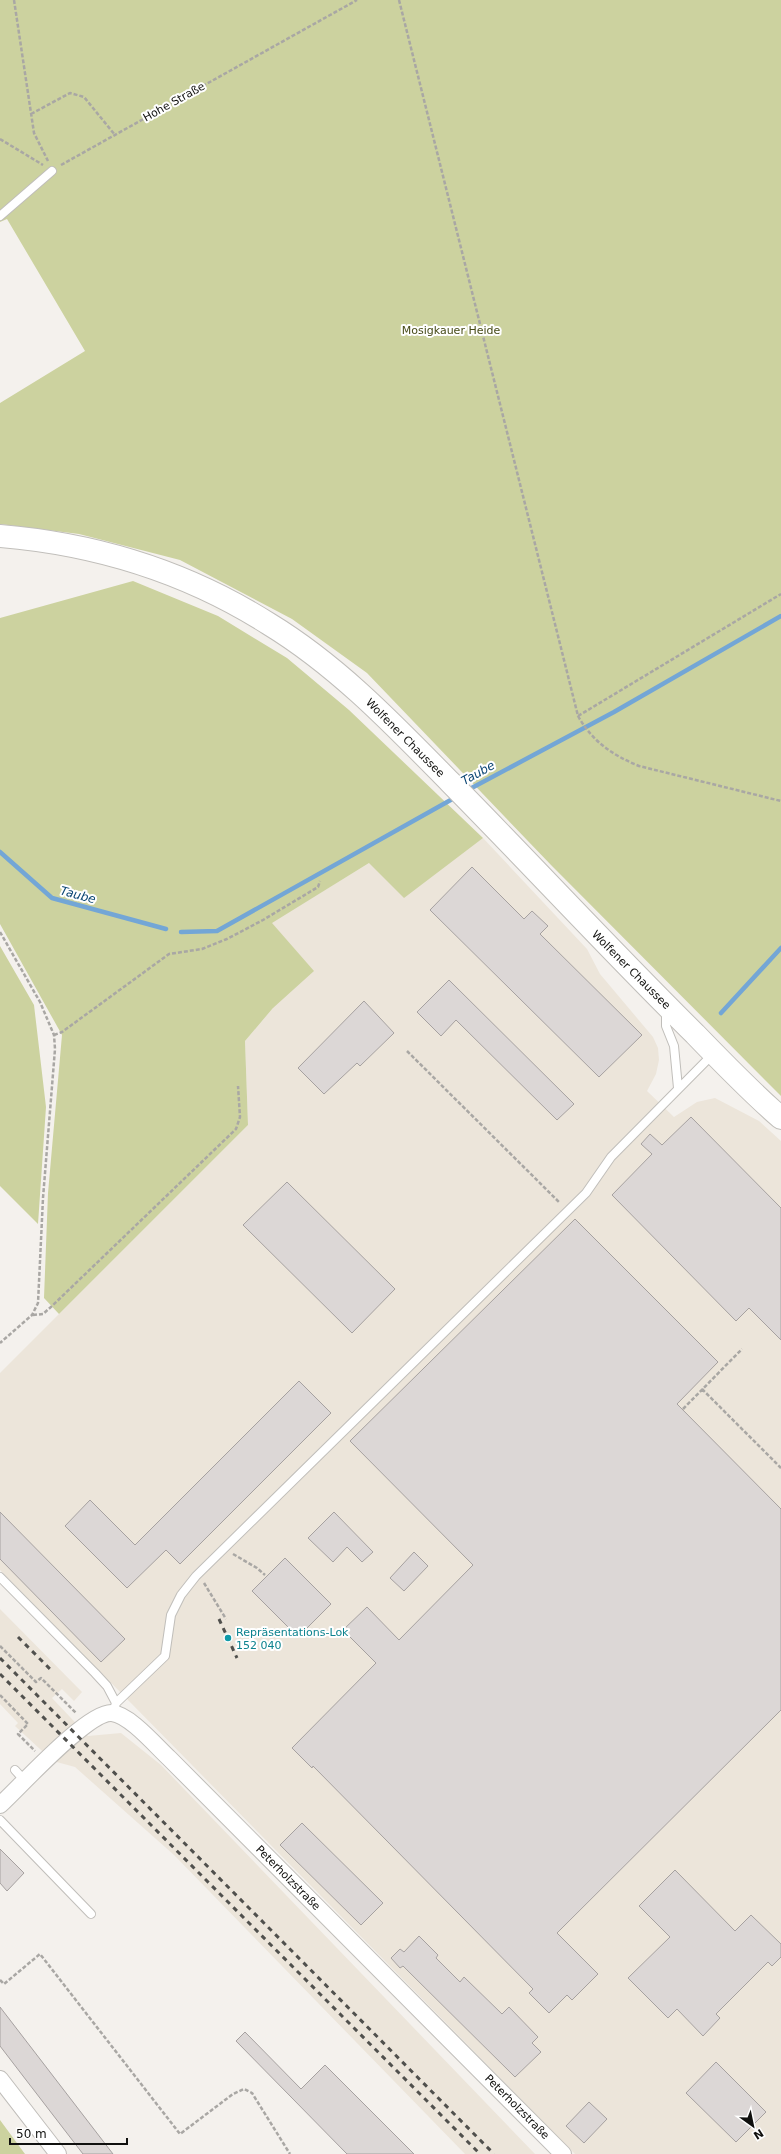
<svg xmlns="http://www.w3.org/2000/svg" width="781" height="2154" font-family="'DejaVu Sans',sans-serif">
	<rect width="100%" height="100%" fill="#f4f1ed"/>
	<path fill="#ece5da" d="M 483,838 L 587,949 L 600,974 L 653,1037 L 658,1048 L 659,1060 L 656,1074 L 647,1091 L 674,1117 L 697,1102 L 715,1098 L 759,1121 L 781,1141 L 781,2154 L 575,2154 L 0,1570 L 0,1373 L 248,1125 L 245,1041 L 273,1008 L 271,923 L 369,863 L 462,852 Z
		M 0,1609 L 82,1692 L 74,1701 L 62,1689 L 52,1698 L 88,1736 L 121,1733 L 161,1765 L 535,2154 L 465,2154 L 174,1855 L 75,1767 L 53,1761 L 15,1726 L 18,1723 L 0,1704 Z"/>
	<path fill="#ccd29f" d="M 0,0 L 781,0 L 781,1096 L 551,865 L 367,673 L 292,619 L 180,560 L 79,534 L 0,524 L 0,403 L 85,351 L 7,219 L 0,222 Z
		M 133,581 L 218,616 L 287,658 L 349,710 L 483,838 L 404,898 L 369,863 L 272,923 L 314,971 L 273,1008 L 245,1041 L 248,1125 L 59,1314 L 44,1298 L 48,1193 L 62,1035 L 0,924 L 0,618 Z
		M 0,946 L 34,1005 L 46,1107 L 38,1224 L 0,1186 Z
		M 0,2120 L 25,2154 L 0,2154 Z"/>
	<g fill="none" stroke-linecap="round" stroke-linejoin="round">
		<path stroke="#73a6d6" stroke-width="4.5" d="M 466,791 L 614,712 L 781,616
			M 0,852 L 52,898 L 166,929
			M 181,932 L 217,931 L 456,797
			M 721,1013 L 781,948"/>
	</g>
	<path fill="#dcd7d6" stroke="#a6a1a0" d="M 472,867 L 524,919 L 532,911 L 548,926 L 540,934 L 642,1035 L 599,1077 L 430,910 Z
		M 449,980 L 574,1104 L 557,1120 L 456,1020 L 441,1036 L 417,1012 Z
		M 364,1001 L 394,1033 L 360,1066 L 357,1063 L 324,1094 L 298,1068 Z
		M 691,1117 L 781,1208 L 781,1340 L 749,1308 L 736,1321 L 612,1195 L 652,1154 L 641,1144 L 650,1134 L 662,1145 Z
		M 287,1182 L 395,1289 L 352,1333 L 243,1225 Z
		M 575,1219 L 718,1362 L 677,1404 L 781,1509 L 781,1710 L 557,1933 L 598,1974 L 572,2000 L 567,1995 L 549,2013 L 529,1993 L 533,1989 L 313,1766 L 312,1768 L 292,1748 L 376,1663 L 343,1630 L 367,1607 L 399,1640 L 473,1565 L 350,1441 Z
		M 299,1381 L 331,1413 L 180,1564 L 166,1550 L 127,1588 L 65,1526 L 90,1500 L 135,1545 Z
		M 0,1512 L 125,1639 L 101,1662 L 0,1559 Z
		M 334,1512 L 373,1552 L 362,1562 L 347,1547 L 333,1562 L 308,1538 Z
		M 414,1552 L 428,1566 L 404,1591 L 390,1578 Z
		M 285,1558 L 331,1604 L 298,1637 L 252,1591 Z
		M 302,1823 L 383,1903 L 361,1925 L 280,1845 Z
		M 0,1849 L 24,1873 L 7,1891 L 0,1883 Z
		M 675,1870 L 735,1931 L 751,1915 L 781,1944 L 781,1957 L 772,1966 L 768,1962 L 716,2014 L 720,2018 L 703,2036 L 677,2009 L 668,2018 L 628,1978 L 670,1937 L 639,1906 Z
		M 419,1936 L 438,1955 L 436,1958 L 460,1982 L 464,1977 L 502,2014 L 509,2007 L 538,2037 L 532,2043 L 541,2052 L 515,2077 L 403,1966 L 400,1968 L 391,1958 L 400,1949 L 404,1952 Z
		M 0,2007 L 113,2154 L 83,2154 L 23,2076 L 0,2046 Z
		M 245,2032 L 301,2089 L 325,2065 L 414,2154 L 347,2154 L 236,2041 Z
		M 716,2062 L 766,2112 L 736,2142 L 686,2093 Z
		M 589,2102 L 607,2119 L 584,2143 L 566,2126 Z"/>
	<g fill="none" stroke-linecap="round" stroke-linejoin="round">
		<g stroke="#c0beba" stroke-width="10">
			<path id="service" d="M 0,216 L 52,171
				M 666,1010 L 666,1026 L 674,1046 L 678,1088
				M 0,1577 L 95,1673 L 107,1686 L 116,1703
				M 113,1713 L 116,1703 L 165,1656 L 171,1615 L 181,1595 L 196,1576 L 586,1193 L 611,1157 L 714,1053
				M 15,1770 L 25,1781
				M 0,1820 L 91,1914"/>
		</g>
		<g stroke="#c0beba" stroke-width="18">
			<path id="minor" d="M 0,1805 C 20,1787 88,1711 112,1713 C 130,1715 156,1746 169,1758 L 563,2154
				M 0,2079 L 58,2154"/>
		</g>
		<g stroke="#c0beba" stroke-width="24">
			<path id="primary" d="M 0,536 C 96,544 187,572 269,624 C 338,666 394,725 450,782 C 532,865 612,952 695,1034 C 723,1063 751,1092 781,1118"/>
		</g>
		<path stroke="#a9a7a4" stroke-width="2.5" stroke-dasharray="4 2" stroke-linecap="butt" d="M 14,0 L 34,133 L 48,161
			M 399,0 L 578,716 C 592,741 612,755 639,766 L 781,801
			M 31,114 L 70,93 L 84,97 L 115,135
			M 0,139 L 43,165
			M 61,165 L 357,0
			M 578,716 L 781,594
			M 0,932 L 40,1002 L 54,1035 L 55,1049 L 43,1198 L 38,1303 L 32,1315 L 0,1343
			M 54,1035 L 62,1032 L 169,954 L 202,949 L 227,939 L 263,920 L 318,887 L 320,881
			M 407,1051 L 560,1203
			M 33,1315 L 43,1314 L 52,1306 L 236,1129 L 240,1117 L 238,1086
			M 702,1389 L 781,1468
			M 683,1409 L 742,1349
			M 233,1554 L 257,1568 L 265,1575
			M 204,1583 L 226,1619
			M 0,1646 L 36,1682 L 41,1678 L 76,1713
			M 0,1695 L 28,1724 L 18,1734 L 35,1751
			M 0,1980 L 4,1984 L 40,1954 L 180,2134 L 233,2094 L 244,2089 L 252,2093 L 290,2154"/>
		<use href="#service" stroke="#fff" stroke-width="8"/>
		<use href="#minor" stroke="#fff" stroke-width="16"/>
		<use href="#primary" stroke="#fff" stroke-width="22"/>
		<path stroke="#50504d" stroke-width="3" stroke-dasharray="5 5" stroke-linecap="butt" d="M 219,1619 L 237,1658
			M 18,1637 L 50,1669
			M 0,1658 L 494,2154
			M 0,1674 L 480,2154"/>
	</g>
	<circle fill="#0f9aa8" stroke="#fff" stroke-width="1.5" cx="228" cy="1638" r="4"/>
	<g text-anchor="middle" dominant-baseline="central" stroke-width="4" stroke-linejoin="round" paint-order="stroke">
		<g font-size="11" fill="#10100e" stroke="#fff">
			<text transform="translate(174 102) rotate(-29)">Hohe Straße</text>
			<text transform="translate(405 738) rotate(45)">Wolfener Chaussee</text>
			<text transform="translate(631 970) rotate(45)">Wolfener Chaussee</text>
			<text transform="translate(288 1878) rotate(45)">Peterholzstraße</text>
			<text transform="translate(517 2107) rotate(45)">Peterholzstraße</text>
		</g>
		<g font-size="11" fill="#464a17" stroke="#fff">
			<text x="451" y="330">Mosigkauer Heide</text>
		</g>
		<g font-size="11" fill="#0d838f" stroke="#fff" text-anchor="start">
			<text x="236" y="1632">Repräsentations-Lok<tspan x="236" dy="13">152 040</tspan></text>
		</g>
		<g font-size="12" font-style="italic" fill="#0a4573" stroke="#fff">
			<text transform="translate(478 773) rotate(-29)">Taube</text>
			<text transform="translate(78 895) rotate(15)">Taube</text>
		</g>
	</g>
	<g transform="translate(753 2126) rotate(147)" stroke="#ffffff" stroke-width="3" paint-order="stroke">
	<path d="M0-3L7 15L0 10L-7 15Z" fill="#10100e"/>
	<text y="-6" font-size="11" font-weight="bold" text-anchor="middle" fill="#10100e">N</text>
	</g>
	<path d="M10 2138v6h117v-6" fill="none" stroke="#10100e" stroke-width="2"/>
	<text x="16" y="2138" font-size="12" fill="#10100e" stroke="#ffffff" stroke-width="3" paint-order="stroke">50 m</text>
</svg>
